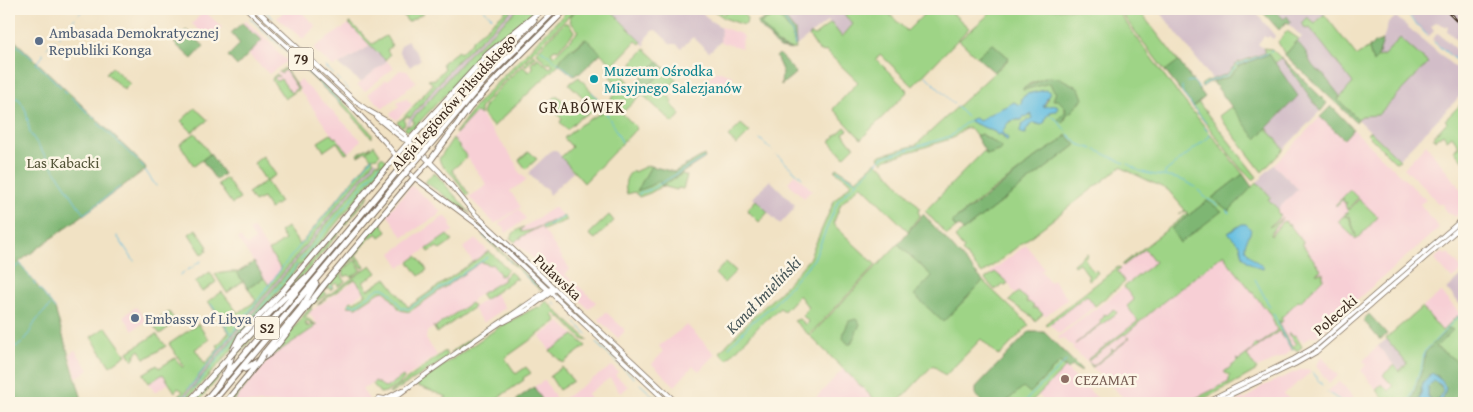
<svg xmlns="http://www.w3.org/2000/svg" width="1473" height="412" font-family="'Gentium Book Plus',serif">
	<rect width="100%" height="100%" fill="#fcf5e5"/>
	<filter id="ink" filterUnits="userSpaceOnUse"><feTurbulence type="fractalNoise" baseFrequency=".02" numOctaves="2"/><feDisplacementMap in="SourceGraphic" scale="10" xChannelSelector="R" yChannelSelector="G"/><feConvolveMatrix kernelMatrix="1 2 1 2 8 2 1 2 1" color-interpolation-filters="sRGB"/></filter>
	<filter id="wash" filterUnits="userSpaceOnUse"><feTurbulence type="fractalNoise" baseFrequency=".0096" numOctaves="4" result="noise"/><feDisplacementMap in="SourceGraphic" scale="20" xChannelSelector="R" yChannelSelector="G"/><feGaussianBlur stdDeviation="1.12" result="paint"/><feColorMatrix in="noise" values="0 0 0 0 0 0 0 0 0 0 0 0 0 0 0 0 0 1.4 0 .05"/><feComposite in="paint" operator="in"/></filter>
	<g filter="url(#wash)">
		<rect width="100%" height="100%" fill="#f1e2c4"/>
		<path fill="#f7cfd5" d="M 286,9 L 298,9 L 316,26 L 303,39 L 277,18 Z
			M 204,11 L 222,27 L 210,40 L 192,24 Z
			M 246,21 L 276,48 L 275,50 L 287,61 L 269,74 L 248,54 L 261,42 L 243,23 Z
			M 349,24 L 371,45 L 339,65 L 338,64 L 334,67 L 314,50 L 316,46 Z
			M 721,27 L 741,34 L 744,37 L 741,45 L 742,48 L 720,42 Z
			M 387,61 L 394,68 L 365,91 L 357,85 Z
			M 285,68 L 296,84 L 300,79 L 361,140 L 353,149 L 348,153 L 336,137 L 334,138 L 299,89 L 285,99 L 272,80 L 273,77 Z
			M 400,70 L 407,71 L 416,82 L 383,108 L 368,94 L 386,80 L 388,81 Z
			M 717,71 L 733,76 L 730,87 L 707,80 Z
			M 406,98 L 412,105 L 396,120 L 390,114 L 399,107 L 397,103 Z
			M 477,111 L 515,161 L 519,172 L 527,180 L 510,191 L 521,207 L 496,223 L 494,223 L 469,197 L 487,185 L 453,138 Z
			M 1320,117 L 1343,139 L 1353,129 L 1426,200 L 1420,204 L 1439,228 L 1352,304 L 1352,307 L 1317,336 L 1312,336 L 1303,342 L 1301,339 L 1291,346 L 1286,338 L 1288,346 L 1292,350 L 1284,356 L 1257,368 L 1246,355 L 1224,372 L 1230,379 L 1229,382 L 1186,403 L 1129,403 L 1072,348 L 1074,347 L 1062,338 L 1060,340 L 1058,337 L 1124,287 L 1134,300 L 1127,306 L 1138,320 L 1257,182 L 1271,197 L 1298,189 L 1274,165 Z
			M 1426,144 L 1464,194 L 1464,208 L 1455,217 L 1445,210 L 1442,204 L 1438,204 L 1427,190 L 1404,168 Z
			M 795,174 L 812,190 L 804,198 L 788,183 Z
			M 412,186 L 441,211 L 439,215 L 403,237 L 387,214 L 410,187 Z
			M 554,207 L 563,216 L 541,226 L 570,269 L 565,274 L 596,302 L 589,309 L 515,242 L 519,238 L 531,231 L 522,232 L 521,229 Z
			M 519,209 L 526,219 L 506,233 L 504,227 L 500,226 L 499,223 Z
			M 443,217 L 446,217 L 451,222 L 450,224 L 453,231 L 400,267 L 391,253 Z
			M 253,228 L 281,269 L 269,285 L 238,239 L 240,237 L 247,245 L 255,240 L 249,231 Z
			M 476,239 L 488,251 L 473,262 L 463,248 Z
			M 1026,245 L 1044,268 L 1041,271 L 1050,282 L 1053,280 L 1068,299 L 1045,316 L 1036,308 L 1034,309 L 1027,303 L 1027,299 L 1018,292 L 1016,294 L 1011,289 L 1012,287 L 995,272 L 992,274 L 990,272 Z
			M 1145,249 L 1155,262 L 1127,284 L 1117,271 Z
			M 1442,252 L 1445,255 L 1448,253 L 1463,270 L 1452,279 L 1434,259 Z
			M 481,262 L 490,265 L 492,263 L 500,274 L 499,276 L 501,276 L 505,274 L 506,276 L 503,278 L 504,280 L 489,290 L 487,289 L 473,299 L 473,301 L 427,332 L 426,339 L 437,355 L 405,378 L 402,376 L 386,388 L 377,382 L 362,389 L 370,401 L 367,403 L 232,403 L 270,357 L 317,324 L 309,313 L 311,311 L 356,280 L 364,292 L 346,304 L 347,306 L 357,307 L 380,292 L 384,291 L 388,294 L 400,310 L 407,312 Z
			M 1441,292 L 1460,314 L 1443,331 L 1422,308 Z
			M 495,293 L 505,308 L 483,323 L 472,308 Z
			M 1087,294 L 1095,306 L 1059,334 L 1049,324 Z
			M 136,307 L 146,321 L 133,330 L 123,316 Z
			M 606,312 L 624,329 L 624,332 L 618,338 L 600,321 L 599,319 Z
			M 560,322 L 574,335 L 550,351 L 540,336 Z
			M 687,325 L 715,354 L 699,371 L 693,366 L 675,386 L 652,364 L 663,352 L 659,346 Z
			M 1378,346 L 1394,365 L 1383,375 L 1393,387 L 1388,391 L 1382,384 L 1376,389 L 1361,370 L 1367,365 L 1363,361 Z
			M 75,350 L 89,370 L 77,377 L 70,354 Z
			M 1322,356 L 1338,376 L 1329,383 L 1316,366 Z
			M 612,366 L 618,372 L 615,375 L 628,386 L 620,393 L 610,378 L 587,394 L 593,403 L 540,403 L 543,401 L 534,387 L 545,380 L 558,402 Z
			M 1065,368 L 1103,403 L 1046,403 L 1038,395 Z
			M 843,369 L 878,403 L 811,403 Z
			M 1302,369 L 1308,369 L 1311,372 L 1284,394 L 1293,403 L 1236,403 L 1242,398 L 1245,400 L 1261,387 Z
			M 163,374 L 169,383 L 155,392 L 149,383 Z
			M 1340,381 L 1358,403 L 1341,400 L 1328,391 Z"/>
		<path fill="#d2bdc8" d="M 513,9 L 518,9 L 469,54 L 408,125 L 406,123 L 457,61 Z
			M 617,9 L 665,9 L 668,11 L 670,9 L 698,9 L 711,21 L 721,27 L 720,42 L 709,52 L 693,37 L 681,48 L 676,44 L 671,44 L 656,30 L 652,31 L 646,38 L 645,46 L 612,13 Z
			M 777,9 L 839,9 L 853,24 L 841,37 L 828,21 L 796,46 L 795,31 Z
			M 1158,9 L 1253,9 L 1275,36 L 1273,39 L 1269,36 L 1267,38 L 1264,36 L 1258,44 L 1263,48 L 1265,53 L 1237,63 L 1227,74 L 1212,79 Z
			M 1273,9 L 1329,9 L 1310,28 L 1353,83 L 1378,57 L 1388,23 L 1396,17 L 1464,75 L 1464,92 L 1399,159 L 1338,100 L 1339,96 L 1322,73 L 1318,72 L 1310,63 L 1307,54 L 1297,41 L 1302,37 Z
			M 1405,9 L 1464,9 L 1464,46 L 1447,31 L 1448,27 L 1436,22 L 1431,27 L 1434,31 L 1429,36 L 1418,26 Z
			M 1438,33 L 1464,56 L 1464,67 L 1432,39 Z
			M 407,40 L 421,59 L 410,67 L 399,51 L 401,46 Z
			M 370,46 L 387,61 L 361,82 L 339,65 Z
			M 1282,58 L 1320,111 L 1284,149 L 1267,128 L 1298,96 L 1275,63 Z
			M 552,150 L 556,150 L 573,172 L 549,195 L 547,189 L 542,187 L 529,174 L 530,171 Z
			M 375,160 L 377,162 L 190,391 L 180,403 L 177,403 Z
			M 1274,165 L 1298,189 L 1278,209 L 1268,199 L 1271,197 L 1257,182 L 1262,178 L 1262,176 Z
			M 770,180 L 795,205 L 793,207 L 794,209 L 780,224 L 753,198 Z
			M 1464,274 L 1464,309 L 1447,289 Z
			M 1387,339 L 1407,364 L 1399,371 L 1378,346 Z"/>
		<path fill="#9ed486" stroke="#6c7f52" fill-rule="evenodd" d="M 401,9 L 421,9 L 424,13 L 408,22 L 400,11 Z
			M 504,9 L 513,9 L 457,61 L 410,118 L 407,116 L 404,120 L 405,124 L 402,127 L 397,122 L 402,119 L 433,84 L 428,80 L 435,79 L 444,69 L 442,63 L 458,51 L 460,53 L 472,42 L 472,40 L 506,11 Z
			M 518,9 L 537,9 L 492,48 L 438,102 L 413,129 L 412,128 L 408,131 L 404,129 L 407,125 L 409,126 L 415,122 L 412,120 L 469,54 Z
			M 569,9 L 576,9 L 491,94 L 480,109 L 480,115 L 476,112 L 456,134 L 455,133 L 480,100 Z
			M 578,9 L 617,9 L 613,13 L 642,42 L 640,44 L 636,41 L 613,65 L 585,39 L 560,60 L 559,64 L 493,127 L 482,114 C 484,100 512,76 522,66 L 529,72 L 533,68 L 531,64 L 534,60 L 536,61 L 537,59 L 535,57 L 526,66 L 524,64 L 533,54 L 550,68 L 553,65 L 550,62 L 546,63 L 536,52 L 564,23 L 568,23 L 574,31 L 572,35 L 558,50 L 555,49 L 551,52 L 554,56 L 576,34 L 578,30 L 570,22 L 571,20 L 569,17 Z
			M 712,9 L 718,9 L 724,14 L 731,9 L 738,9 L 747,18 L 746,24 L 744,25 L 724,18 Z
			M 839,9 L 884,9 L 907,31 L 929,9 L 948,9 L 969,28 L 913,86 L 880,54 L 876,59 L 908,91 L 861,139 L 833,109 L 858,82 L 827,52 L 819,51 L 809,36 L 812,34 L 814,36 L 831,23 L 842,37 L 853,24 Z
			M 992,9 L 1116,9 L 1172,86 L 1243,174 L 1212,198 L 1229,210 L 1257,182 L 1271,197 L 1268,199 L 1279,210 L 1277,212 L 1281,216 L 1269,227 L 1273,225 L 1282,218 L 1270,235 L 1271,236 L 1283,221 L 1285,222 L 1286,221 L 1286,223 L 1288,225 L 1289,224 L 1303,242 L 1303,245 L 1321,270 L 1316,273 L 1323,273 L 1323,279 L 1300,302 L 1298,301 L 1281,318 L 1283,321 L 1281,323 L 1279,320 L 1281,329 L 1292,347 L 1296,344 L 1288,334 L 1290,333 L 1293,336 L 1294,335 L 1296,336 L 1302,347 L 1297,351 L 1295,348 L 1292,350 L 1279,331 L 1247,355 L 1257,370 C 1241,379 1202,403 1186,403 L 1229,382 L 1228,378 L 1230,376 L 1224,372 L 1238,361 L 1236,359 L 1239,360 L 1254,349 L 1253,347 L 1256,344 L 1258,346 L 1277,330 L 1270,314 L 1225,258 L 1226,257 L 1224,254 L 1158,306 L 1125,335 L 1124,334 L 1088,361 L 1093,366 L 1112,351 L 1111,349 L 1114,350 L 1128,339 L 1127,337 L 1129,338 L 1129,339 L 1093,367 L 1092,367 L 1088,361 L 1088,359 L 1138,321 L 1127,306 L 1134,300 L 1124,287 L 1155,262 L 1145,249 L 1123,266 L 1123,264 L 1188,213 L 1186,211 L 1179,215 L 1185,210 L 1168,190 L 1124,169 L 1122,166 L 982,274 L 962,251 L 964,249 L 955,237 L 1076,145 L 1066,135 C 1058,145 1045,150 1035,158 C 1019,172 1003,183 986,195 C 974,204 963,213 952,222 L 956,228 L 947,235 L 925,211 L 984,151 L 987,155 L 1001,147 L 982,134 L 976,136 L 970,128 L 965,128 L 953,138 L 887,159 L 883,162 L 878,157 L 881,155 L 916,145 L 1009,59 L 992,43 L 977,57 L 959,40 L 986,17 ZM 1048,77 L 1072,84 L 1072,111 L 1067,114 L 1065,120 L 1065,107 L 1055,97 L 1056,92 L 1050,82 L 1024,90 L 1029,84 ZM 1045,90 L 1048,100 L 1043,108 L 1050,106 L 1053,111 L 1046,116 L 1045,122 L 1041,125 L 1032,123 L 1026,130 L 1033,116 L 1032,114 L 1024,116 L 1021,120 C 1011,119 1004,124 1002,133 L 1004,139 L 1001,134 L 998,135 L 995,132 L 970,120 L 980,121 L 982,119 C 993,114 1003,108 1014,102 L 1019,105 L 1021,104 L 1022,98 L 1027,94 ZM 1207,201 L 1221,211 L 1180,242 L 1171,229 Z
			M 1118,9 L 1138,9 L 1179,62 L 1165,71 Z
			M 1324,14 L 1357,56 L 1370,46 L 1369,49 L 1373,62 L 1378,57 L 1384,55 L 1400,38 L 1428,63 L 1378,115 L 1362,116 L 1358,119 L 1338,100 L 1353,83 L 1310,28 L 1306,29 L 1301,23 L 1307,17 L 1315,24 Z
			M 778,15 L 792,33 L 796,49 C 783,51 767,36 760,23 Z
			M 351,23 L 372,44 L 386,36 L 392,46 L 387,50 L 390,55 L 385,60 L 349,24 Z
			M 1287,31 L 1299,39 L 1285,55 L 1278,42 Z
			M 1263,48 L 1272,49 L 1281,58 L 1275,63 L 1268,54 L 1239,66 L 1229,77 L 1208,83 L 1202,87 L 1201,85 L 1205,82 L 1227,74 L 1237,63 L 1265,53 Z
			M 645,49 L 658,61 L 643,77 L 632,65 L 633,61 Z
			M 296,59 L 349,108 L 372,134 L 372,138 L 348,111 L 294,60 Z
			M 112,67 L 130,84 L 124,90 L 106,73 Z
			M 285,68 L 299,89 L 285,99 L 272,80 L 273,77 L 277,74 L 279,77 L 277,76 L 274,78 L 277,81 L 281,79 L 291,93 L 297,88 L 285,70 L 282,72 L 282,74 L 279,72 Z
			M 616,68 L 633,86 L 635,85 L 641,93 L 666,69 L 677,80 L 664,91 L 673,101 L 671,104 L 681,114 L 673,123 L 642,94 L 622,113 L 637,128 L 584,183 L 561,157 L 572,147 L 564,138 L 580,125 L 604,111 L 601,107 L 578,119 L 567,130 L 560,122 L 562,119 L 548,104 L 557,95 L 572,110 L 584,98 L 569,84 L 579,77 L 604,106 L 612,100 L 611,98 L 621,89 L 609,75 Z
			M 1464,101 L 1464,162 L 1454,150 L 1459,146 L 1452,136 L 1447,140 L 1443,134 L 1435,140 L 1433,137 L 1447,122 L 1445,120 Z
			M 1198,102 L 1257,177 L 1253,180 L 1241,169 L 1193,107 Z
			M 1232,106 L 1256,138 L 1267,128 L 1284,149 L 1262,172 L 1219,116 Z
			M 195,108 L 208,120 L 192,132 L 181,121 Z
			M 741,124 L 750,132 L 737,145 L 728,137 Z
			M 845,127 L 848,130 L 843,133 L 850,143 L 855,146 L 844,157 L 830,141 Z
			M 1370,131 L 1396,156 L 1400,160 L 1396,162 L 1394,161 L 1367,134 Z
			M 195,133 L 210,154 L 194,166 L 180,144 Z
			M 331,134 L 334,138 L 336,137 L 348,153 L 345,154 L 337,142 L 324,151 L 318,142 Z
			M 453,138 L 467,157 L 452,170 L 469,194 L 467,196 L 454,177 L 441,164 L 439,159 Z
			M 371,146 L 367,151 L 374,145 L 380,154 L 377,157 L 372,158 L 374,161 L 177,403 L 174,403 L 183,391 L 178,388 L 175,392 L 163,374 L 149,383 L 143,374 L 157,365 L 159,368 L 175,358 L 182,367 L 184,366 L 169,344 L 198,324 L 209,340 L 195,349 L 205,364 L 219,348 L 217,345 L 219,344 L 229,332 L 208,301 L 222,292 L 238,313 L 256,301 L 248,288 L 264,278 L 269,285 L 281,269 L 269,251 L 285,240 L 280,232 L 287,227 L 300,245 L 371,158 L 366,151 L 358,156 L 357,154 Z
			M 529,151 L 537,159 L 526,169 L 519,160 Z
			M 263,156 L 276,175 L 266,181 L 280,202 L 270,209 L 263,198 L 254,202 L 248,193 L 266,181 L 254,163 Z
			M 382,156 L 387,161 L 369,183 L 369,184 L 301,266 L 299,265 L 289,280 L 257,316 L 230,352 L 184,403 L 180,403 L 377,162 L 380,164 L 379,159 Z
			M 876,162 L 880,166 L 881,165 L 920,208 L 918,212 L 920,215 L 908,231 L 861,185 L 841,204 L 833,224 L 876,265 L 809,335 L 794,321 L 799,319 L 806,325 L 809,322 L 803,316 L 808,307 L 799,295 L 784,311 L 780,308 L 760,325 L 727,360 L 720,352 L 751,319 L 780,292 L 809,259 L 834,201 L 852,183 L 835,171 L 837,168 L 856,180 Z
			M 649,165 L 651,166 L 638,190 L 646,188 L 659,181 L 662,186 L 682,174 L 687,176 L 683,189 L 678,188 L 677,190 L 662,186 L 650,193 L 639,197 L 635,192 L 627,194 C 624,183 625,178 633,170 L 634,172 Z
			M 434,172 L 471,214 L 425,182 Z
			M 226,178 L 240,199 L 232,204 L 218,184 Z
			M 1350,190 L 1358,198 L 1347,210 L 1345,204 L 1347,203 L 1345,202 L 1344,203 L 1343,200 L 1344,198 L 1336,206 L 1335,205 Z
			M 368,195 L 369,196 L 305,274 L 279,299 Z
			M 1359,199 L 1378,217 L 1358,238 L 1357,237 L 1356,239 L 1338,222 L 1343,216 L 1349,217 L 1356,236 L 1350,217 L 1344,215 L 1347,212 L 1348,214 L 1347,212 Z
			M 756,200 L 768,212 L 759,222 L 747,210 Z
			M 387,214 L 381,222 L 387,232 L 380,237 L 377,233 L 369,239 L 356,255 L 365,267 L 362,268 L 355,258 L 339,271 L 345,281 L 338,286 L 337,283 L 332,285 L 333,288 L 330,290 L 328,287 L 324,291 L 327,294 L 313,304 L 310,308 L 312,309 L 305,317 L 317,325 L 316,325 L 306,321 L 305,324 L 308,325 L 306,326 L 310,327 L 310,324 L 315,327 L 270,357 L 232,403 L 229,403 L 262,360 L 273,353 L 294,328 L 323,289 Z
			M 609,215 L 614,221 L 595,239 L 589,234 Z
			M 563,216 L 567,220 L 543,230 L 541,226 L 521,237 L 521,239 L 519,238 L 515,242 L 510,238 C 512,233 519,229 524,227 L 521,229 L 522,232 L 532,230 Z
			M 196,229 L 208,247 L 206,248 L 207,251 L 202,254 L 189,234 Z
			M 447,235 L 453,241 L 440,250 L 437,247 L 429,252 L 427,249 Z
			M 482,235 L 484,235 L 540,288 L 541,291 Z
			M 898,244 L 932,276 L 943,322 L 983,281 L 1029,325 L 999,356 L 981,339 L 945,376 L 933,365 L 897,403 L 878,403 L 810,336 Z
			M 489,251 L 508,269 L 503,275 L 499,276 L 500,274 L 492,264 L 490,265 L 481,262 L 409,312 L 400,310 L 388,294 L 384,291 L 380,292 L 357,307 L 347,306 L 351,301 L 354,302 L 366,294 L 355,279 L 317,305 L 327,296 L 371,265 L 377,273 L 363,282 L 368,290 L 386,278 L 408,307 Z
			M 1087,253 L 1088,255 L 1084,258 L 1094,272 L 1096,270 L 1098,273 L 1089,280 L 1087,277 L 1089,276 L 1079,263 L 1074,266 L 1073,264 Z
			M 417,256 L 427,270 L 419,276 L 409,262 Z
			M 354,261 L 356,261 L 361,270 L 352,277 L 348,275 L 345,277 L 342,271 Z
			M 726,262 L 736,271 L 724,283 L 715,274 Z
			M 1118,267 L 1121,268 L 1117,271 L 1125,282 L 1095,306 L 1087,295 L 1047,326 L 1045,324 Z
			M 210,272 L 216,282 L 202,292 L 195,282 Z
			M 230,272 L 237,272 L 243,281 L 227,293 L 215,274 Z
			M 510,272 L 518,279 L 515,279 L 484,300 L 480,294 L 504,280 L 503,278 Z
			M 995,272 L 1008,283 L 1006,286 L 1001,285 L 995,290 L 985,279 Z
			M 1018,292 L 1027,299 L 1027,303 L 1029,302 L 1034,306 L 1033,308 L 1036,308 L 1043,314 L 1035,321 L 1032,317 L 1009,301 Z
			M 287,298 L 232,362 L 235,354 Z
			M 546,301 L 588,340 L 582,339 L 561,317 L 560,318 L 555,313 L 553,315 L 557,321 L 505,358 L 516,374 L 526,367 L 531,373 L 523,378 L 524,380 L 495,400 L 478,400 L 477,399 L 474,403 L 439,403 L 447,397 L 415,385 L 499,327 L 533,309 L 538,307 L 540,308 Z
			M 471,303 L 474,307 L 437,333 L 433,326 L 437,331 L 435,327 Z
			M 521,304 L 521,306 L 453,353 L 451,352 Z
			M 1422,307 L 1442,331 L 1457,316 L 1464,321 L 1464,403 L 1387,403 L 1376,389 L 1382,384 L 1389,391 L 1393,386 L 1383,375 L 1394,365 L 1399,371 L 1407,364 L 1386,338 Z
			M 1114,309 L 1117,313 L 1075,344 L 1101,323 L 1099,321 L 1104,317 L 1104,314 L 1107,315 Z
			M 169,312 L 176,322 L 160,334 L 152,324 Z
			M 106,327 L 126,355 L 110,366 L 91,337 Z
			M 156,334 L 166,346 L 145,359 L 140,350 L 134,355 L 135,357 L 133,360 L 128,352 Z
			M 574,335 L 586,346 L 563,363 L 550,351 Z
			M 445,351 L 447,356 L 443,361 L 390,394 L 389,393 Z
			M 228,361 L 221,375 L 197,403 L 191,403 L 221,369 L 223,370 L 223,366 Z
			M 1060,362 L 1065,368 L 1030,403 L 1005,403 L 1023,386 L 1030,393 Z
			M 562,367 L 573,381 L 559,390 L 550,376 Z
			M 403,376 L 404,378 C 399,386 389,392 380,393 L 373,384 L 375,381 L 386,388 Z"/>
		<path fill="#7eb673" stroke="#5c7048" d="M 1260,9 L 1273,9 L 1284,19 L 1287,16 L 1291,22 L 1289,24 L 1286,22 L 1279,30 Z
			M 778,10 L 795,31 L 796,46 L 795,46 L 792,33 L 778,15 L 760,23 L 779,45 L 788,49 L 791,48 L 792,50 L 779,48 L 757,23 Z
			M 242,23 L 251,31 L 252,34 L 254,33 L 262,40 L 237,66 L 228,56 L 240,44 L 231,33 Z
			M 186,30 L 204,46 L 192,59 L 174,43 Z
			M 9,35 L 145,166 L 146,169 L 142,172 L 19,262 L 55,309 L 83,403 L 9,403 Z
			M 586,39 L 601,53 L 579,74 L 578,73 L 574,76 L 559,64 C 561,57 567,53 572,48 L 574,49 Z
			M 1383,40 L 1378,57 L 1373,62 L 1369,49 L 1374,43 Z
			M 1297,41 C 1300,45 1305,50 1307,54 C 1310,62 1313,69 1322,73 L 1340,96 L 1338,100 L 1358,119 L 1356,122 L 1285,55 Z
			M 992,43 L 1009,58 L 994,72 L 977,57 Z
			M 779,54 L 796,73 L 781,85 L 782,70 L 776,57 Z
			M 1269,54 L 1298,96 L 1256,139 L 1213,82 L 1229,77 L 1239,66 Z
			M 1282,58 L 1327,103 L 1321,111 L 1320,111 Z
			M 658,61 L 666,69 L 641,93 L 635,85 Z
			M 1177,62 L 1179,62 L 1205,97 L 1193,107 L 1165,71 Z
			M 1048,77 L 1060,78 L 1079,88 L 1083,99 L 1072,111 L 1067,114 L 1062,123 L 1058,119 L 1066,111 L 1065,107 L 1058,100 L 1053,100 L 1056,92 L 1053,90 L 1050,83 L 1023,90 L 1023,88 Z
			M 1331,106 L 1353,129 L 1344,139 L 1320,117 Z
			M 981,134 L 1002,147 L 1001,150 L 987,155 L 976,136 Z
			M 1067,135 L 1076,145 L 963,231 L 959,226 L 956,228 L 952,222 C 980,201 1009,181 1035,158 C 1045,150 1058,145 1067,135 Z
			M 210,154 L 224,174 L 216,180 L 202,160 Z
			M 704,155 L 705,158 L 662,186 L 659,181 L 646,188 L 637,191 L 651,166 L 674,172 Z
			M 1243,174 L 1252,187 L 1229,211 L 1212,198 Z
			M 1207,201 L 1222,211 L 1180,243 L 1171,229 Z
			M 923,214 L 983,281 L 943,322 L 914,295 L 932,276 L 898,244 Z
			M 254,262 L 264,278 L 248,288 L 237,273 Z
			M 1369,314 L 1387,334 L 1381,339 L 1379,339 L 1364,321 L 1364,319 Z
			M 856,319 L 859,322 L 860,324 L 851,344 L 848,344 L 843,338 L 844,332 L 849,321 Z
			M 1449,328 L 1453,330 L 1436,347 L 1464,366 L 1464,403 L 1441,403 L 1446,388 L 1437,375 L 1421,387 L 1419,403 L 1411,403 L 1424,364 L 1425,353 Z
			M 1029,332 L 1044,332 L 1082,370 L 1080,371 L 1072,366 L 1068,370 L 1060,362 L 1030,393 L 1023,387 L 1005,403 L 984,403 L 976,396 L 976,387 Z
			M 1434,381 L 1443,388 L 1443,392 L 1439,400 L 1433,401 L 1428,397 L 1428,386 Z
			M 534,387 L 543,401 C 537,405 524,404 517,401 L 517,399 Z"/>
		<path fill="#64bee1" stroke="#507480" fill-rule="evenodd" d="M 1045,90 L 1050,92 L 1043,107 L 1057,105 L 1058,109 L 1057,111 C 1049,111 1046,114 1045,122 L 1041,125 L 1035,123 L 1032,123 L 1026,130 L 1026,134 L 1020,133 C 1020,124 1025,122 1032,118 L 1032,114 L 1027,117 L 1024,116 L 1022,120 C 1008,119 1007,123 1002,133 L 1008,138 L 1007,141 L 1001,134 L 997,135 L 995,132 L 971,122 L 970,120 L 974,118 L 980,121 C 986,114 1006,107 1014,102 L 1019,105 L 1021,104 L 1022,98 L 1027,94 Z
			M 1242,224 L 1246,224 L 1251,229 C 1250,236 1246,240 1245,245 C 1244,253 1259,263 1264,268 L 1263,269 L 1256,267 L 1247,261 L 1243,256 L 1240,245 L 1228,233 Z
			M 1432,373 L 1442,381 L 1446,388 L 1442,402 L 1441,403 L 1419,403 L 1423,382 ZM 1434,381 L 1441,385 L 1443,392 L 1439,400 L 1433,401 L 1428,397 L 1428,387 Z"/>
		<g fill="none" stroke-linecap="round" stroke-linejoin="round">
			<path stroke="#64bee1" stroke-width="1" d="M 241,9 L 244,11
				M 483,9 L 492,17
				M 1402,9 L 1427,35
				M 264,10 L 273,18
				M 779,13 C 787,24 794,32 795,46
				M 79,14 L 84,9
				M 250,18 L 291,56
				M 68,26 L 75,18
				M 62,31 L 65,29
				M 9,37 L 13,41
				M 1434,42 L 1464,67
				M 17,45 L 33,59
				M 47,48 L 60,35
				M 540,49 L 574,75
				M 43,53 L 43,56 L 36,63 L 61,87
				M 295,60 L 341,103
				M 325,66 L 340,81
				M 926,76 L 967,117
				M 1187,82 L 1193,81 L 1199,88
				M 343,84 L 349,90
				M 1182,86 L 1182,93 L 1206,123
				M 1202,86 L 1208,82 L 1228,75 L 1237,65 L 1266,54 L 1272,50
				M 64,90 L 68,94
				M 592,92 L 603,106
				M 9,94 L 20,100 L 26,111 L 30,133 L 84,214 L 120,187
				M 70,96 L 96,120
				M 604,109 L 622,142
				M 1047,113 L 1057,120 L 1066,131
				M 98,123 L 144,167
				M 1204,126 L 1207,131
				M 1068,134 L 1078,144 L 1093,149
				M 760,139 L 772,150
				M 1096,150 L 1124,163
				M 9,152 L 13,147
				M 777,155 L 802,178
				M 1128,164 C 1133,167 1139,172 1146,173 C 1164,178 1179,175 1195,187
				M 145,170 L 156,186
				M 837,170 L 857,182
				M 1165,175 L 1165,172 L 1210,136 L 1209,133
				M 1198,190 L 1206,198 L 1219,206
				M 638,194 L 651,189 L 704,158
				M 1226,210 L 1229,213
				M 543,227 L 564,217
				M 117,236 L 134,261
				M 483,236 L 492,244
				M 508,260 L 510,262
				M 300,261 L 380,165
				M 20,263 L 36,285
				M 195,265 L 201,261
				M 187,270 L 193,267
				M 521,272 L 522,273
				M 9,275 L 18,265
				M 180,275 L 184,272
				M 524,275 L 535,285
				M 1255,279 L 1270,307
				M 329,285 L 332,288
				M 39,288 L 55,309
				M 553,302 L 557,306
				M 211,304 L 231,333
				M 349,304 L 354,305 L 358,304 L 379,288 L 384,288 L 390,292 L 401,307 L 408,309 L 488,257
				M 1273,313 L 1285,339 L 1293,350
				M 572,320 L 587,334
				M 596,343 L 634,378
				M 729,347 L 753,321 L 772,306 L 814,259 L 838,201 L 883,157 L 951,136 L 964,124 L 970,121
				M 9,348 C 26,347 28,333 36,321 C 40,316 45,311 50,306
				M 1312,372 L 1322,385
				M 640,384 L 661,403
				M 188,389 L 249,312 L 284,265 L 372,158
				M 193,389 L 297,265
				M 1327,392 L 1342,402 L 1349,403
				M 175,403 L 184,394
				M 181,403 L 188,394
				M 1023,403 L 1066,361
				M 1409,403 L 1422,364 L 1424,352 L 1464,311"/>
		</g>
	</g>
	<g filter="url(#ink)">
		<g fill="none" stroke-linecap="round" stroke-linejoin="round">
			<g stroke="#7b6a58" stroke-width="5.5">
				<path id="secondary" d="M 504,322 L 527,310 L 553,291
					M 385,399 L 402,390
					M 375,403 L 379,398 L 385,399
					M 388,403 C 439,362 494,328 548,290 L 554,288
					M 1203,403 L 1294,359 L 1313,348 L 1464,218
					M 1213,403 L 1295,364 L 1316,352 L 1464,224"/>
			</g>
			<g stroke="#7b6a58" stroke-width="5.5">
				<path id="primary" d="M 247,9 L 354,109 L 385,142 L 412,176 L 482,228 L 668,403
					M 256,9 L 356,102 L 369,111 L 390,123 L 405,135 L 409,141 L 440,172 L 475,214 L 677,403
					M 377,118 L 403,139 L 409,141
					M 396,156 L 409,141
					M 414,178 L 430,161"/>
			</g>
			<g stroke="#7b6a58" stroke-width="7">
				<path id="highway" d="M 434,127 L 477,79 L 534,20
					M 440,133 L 485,80 L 556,9
					M 409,141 L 488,54 L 543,9
					M 430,161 L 470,107 L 502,73 L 566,9
					M 237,348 L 275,307 L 305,278
					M 264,353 L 301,308 L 316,284
					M 245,369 L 269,354 L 279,343 L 324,285 L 414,178
					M 226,376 L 385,186
					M 218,385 L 228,369 L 233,350 L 240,336 L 283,291 L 396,156
					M 188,403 L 229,357
					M 203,403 L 219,384
					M 212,403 L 390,191
					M 225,403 L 258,363"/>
			</g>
			<use href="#secondary" stroke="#fff" stroke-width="4"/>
			<use href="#primary" stroke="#fff" stroke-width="4"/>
			<use href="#highway" stroke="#fff" stroke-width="5"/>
			<g stroke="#3b2a1e" stroke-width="3">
				<path id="rail" d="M 1445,9 L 1464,28"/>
			</g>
			<use href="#rail" stroke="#fcf5e5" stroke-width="1" stroke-dasharray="4" stroke-linecap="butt"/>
			<g stroke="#7b6a58" stroke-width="7" stroke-linecap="butt">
				<path id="highway-bridge" d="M 385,186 L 434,127
					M 390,191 L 440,133
					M 229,357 L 237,348
					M 258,363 L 264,353"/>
			</g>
			<use href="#highway-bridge" stroke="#fff" stroke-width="5"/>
		</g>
	</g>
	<g fill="#5c6f8a" stroke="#fcf5e5" stroke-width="2">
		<circle cx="39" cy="41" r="5"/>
		<circle cx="135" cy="318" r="5"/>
	</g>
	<circle fill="#0f9aa8" stroke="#fcf5e5" stroke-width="2" cx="594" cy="79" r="5"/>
	<circle fill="#8d6e63" stroke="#fcf5e5" stroke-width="2" cx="1065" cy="379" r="5"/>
	<g text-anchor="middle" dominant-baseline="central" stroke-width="5" stroke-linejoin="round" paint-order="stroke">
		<g fill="#fcf5e5" stroke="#75675a" stroke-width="1">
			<rect x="288.5" y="47.5" width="25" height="23" rx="4"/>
			<rect x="254.5" y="316.5" width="25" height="23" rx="4"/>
		</g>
		<g font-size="14" font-weight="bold" fill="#3b2a1e">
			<text x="301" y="59">79</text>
			<text x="267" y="328">S2</text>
		</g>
		<g font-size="15" fill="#4e5e75" stroke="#fcf5e5" text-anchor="start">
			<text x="49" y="32">Ambasada Demokratycznej<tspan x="49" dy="17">Republiki Konga</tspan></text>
			<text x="145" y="318">Embassy of Libya</text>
		</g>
		<g font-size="15" fill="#0d838f" stroke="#fcf5e5" text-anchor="start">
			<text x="604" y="70">Muzeum Ośrodka<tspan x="604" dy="17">Misyjnego Salezjanów</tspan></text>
		</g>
		<g font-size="15" fill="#3b2a1e" stroke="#fcf5e5">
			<text transform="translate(453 102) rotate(-48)">Aleja Legionów Piłsudskiego</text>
			<text transform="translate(558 277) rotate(43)">Puławska</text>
			<text transform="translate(1335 315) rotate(-41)">Poleczki</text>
		</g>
		<g font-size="15" fill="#545438" stroke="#fcf5e5">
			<text x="63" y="162">Las Kabacki</text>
		</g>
		<g font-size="15" fill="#785e54" stroke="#fcf5e5" text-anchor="start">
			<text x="1075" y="379">CEZAMAT</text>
		</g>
		<g font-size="16" letter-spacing="1" fill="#3b2a1e" stroke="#fcf5e5">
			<text x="582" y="107">GRABÓWEK</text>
		</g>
		<g font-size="16" font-style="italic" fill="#475658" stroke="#fcf5e5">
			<text transform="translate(763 295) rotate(-46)">Kanał Imieliński</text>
		</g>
	</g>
	<rect width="1473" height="412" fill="none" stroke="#fcf5e5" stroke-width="30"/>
</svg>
